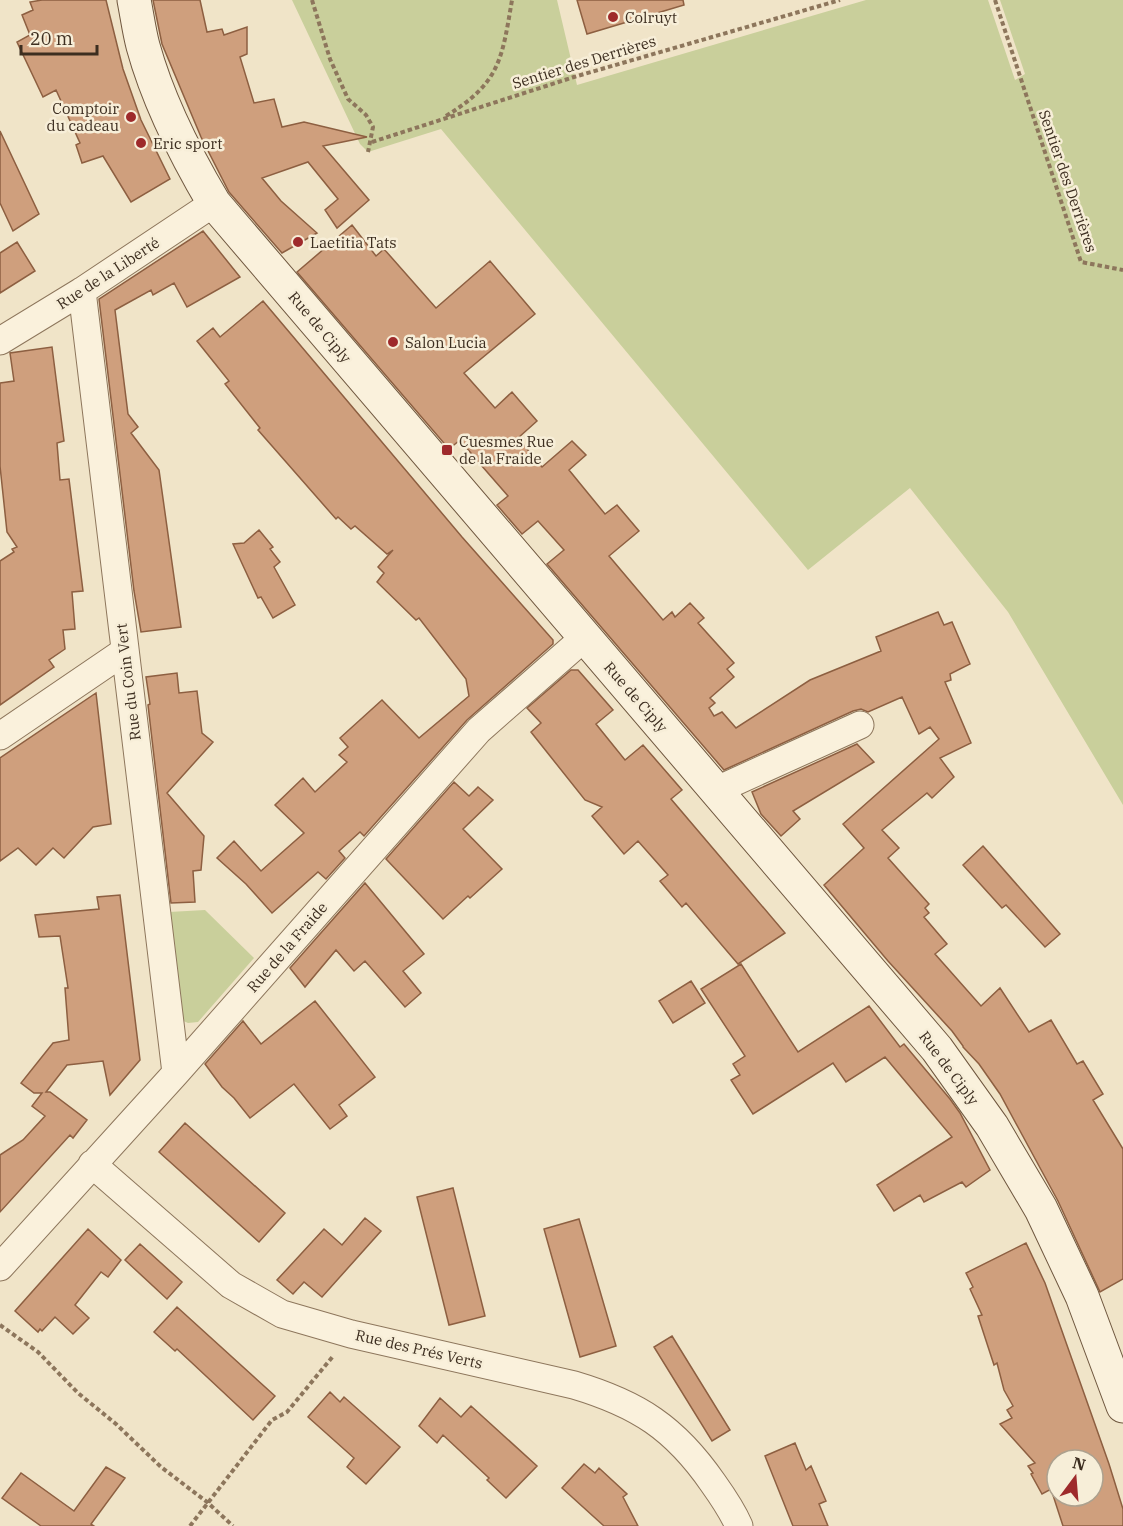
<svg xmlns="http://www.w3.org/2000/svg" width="1123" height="1526" font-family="'IBM Plex Serif',serif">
	<rect width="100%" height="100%" fill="#f0e4c8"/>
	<path fill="#c9cf9b" d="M 292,0 L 557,0 L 577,85 L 866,0 L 988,0 L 1015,80 L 1025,74 L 1000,0 L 1123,0 L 1123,805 L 1008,612 L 910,488 L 808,570 L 441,129 L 368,152 L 360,144 Z
		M 205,910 L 254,958 L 198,1022 L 188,1023 L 179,1019 L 169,912 Z"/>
	<path fill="#cf9f7d" stroke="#8d5f41" stroke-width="1.5" fill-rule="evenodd" d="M 42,0 L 106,0 L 123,69 L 141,120 L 170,179 L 131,202 L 103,156 L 82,163 L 76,145 L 80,143 L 56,90 L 43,97 L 17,42 L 30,35 L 22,15 L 33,10 L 30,2 Z
		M 153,0 L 200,0 L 207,32 L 222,29 L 224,35 L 247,27 L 247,54 L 240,57 L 254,103 L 274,99 L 282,127 L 304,122 L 367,137 L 323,146 L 369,200 L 337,228 L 325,210 L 338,199 L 308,162 L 262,178 L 281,201 L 317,233 L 282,253 L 229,192 L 201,137 L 162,44 Z
		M 577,0 L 683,0 L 684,5 L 587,34 Z
		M 0,131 L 39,214 L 13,231 L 0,203 Z
		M 352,225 L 376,256 L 384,249 L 436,308 L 490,261 L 535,314 L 464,373 L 495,408 L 512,392 L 537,421 L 518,438 L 542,467 L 572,441 L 586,455 L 569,470 L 605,514 L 617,505 L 639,531 L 609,556 L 663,620 L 672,612 L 675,617 L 690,603 L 704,618 L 698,623 L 734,663 L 727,669 L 734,677 L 710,698 L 715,703 L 709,708 L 714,716 L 722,712 L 736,728 L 810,680 L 881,651 L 876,637 L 938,612 L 944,625 L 952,622 L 970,664 L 950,674 L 951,680 L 945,682 L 971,743 L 940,758 L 954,777 L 932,798 L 927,793 L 882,830 L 899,848 L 888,858 L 929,904 L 925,908 L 929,913 L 924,917 L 947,944 L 935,954 L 981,1006 L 1000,988 L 1029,1032 L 1051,1020 L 1077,1064 L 1083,1061 L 1103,1094 L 1093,1100 L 1123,1149 L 1123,1279 L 1100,1292 L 1058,1201 L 1000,1094 L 979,1064 L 963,1047 L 963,1046 L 952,1031 L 888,961 L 824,885 L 864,848 L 843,824 L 939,739 L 930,727 L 919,734 L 902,697 L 868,712 L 861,709 L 853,711 L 724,770 L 547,564 L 564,550 L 538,521 L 522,534 L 497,505 L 508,496 L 481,465 L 460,440 L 449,449 L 297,272 Z
		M 203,231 L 240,277 L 187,307 L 174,283 L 153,295 L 151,290 L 115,310 L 128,414 L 138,427 L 131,433 L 159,470 L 181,627 L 141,632 L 134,591 L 99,299 Z
		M 17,242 L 35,271 L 0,293 L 0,253 Z
		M 263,301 L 462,537 L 553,640 L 553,644 L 467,720 L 364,836 L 360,832 L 339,851 L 345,858 L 326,879 L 318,872 L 272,913 L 246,884 L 217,858 L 234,841 L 261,871 L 304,833 L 275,805 L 303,778 L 315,792 L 347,762 L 339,755 L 348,747 L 340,738 L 382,700 L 419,738 L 469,696 L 466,679 L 419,618 L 416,620 L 377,582 L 384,573 L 378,567 L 393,550 L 387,554 L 355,526 L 351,529 L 338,517 L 336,519 L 258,430 L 260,428 L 225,384 L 229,381 L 197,341 L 213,328 L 220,337 Z
		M 52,347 L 64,441 L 57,443 L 60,480 L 69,479 L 83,591 L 72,592 L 75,629 L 63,630 L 65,649 L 49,660 L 54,667 L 0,705 L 0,561 L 14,552 L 12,549 L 17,547 L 7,532 L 0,466 L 0,383 L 14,381 L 10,353 Z
		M 259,530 L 273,547 L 270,549 L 280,562 L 274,567 L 295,605 L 273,618 L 261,597 L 258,598 L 233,544 L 244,543 Z
		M 571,670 L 578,670 L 613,710 L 596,724 L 625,760 L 643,745 L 682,790 L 671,799 L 785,933 L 738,964 L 686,903 L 682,907 L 660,881 L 668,875 L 638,841 L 624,854 L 592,816 L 602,807 L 585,800 L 531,732 L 541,723 L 527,708 Z
		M 177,673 L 179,693 L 197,691 L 202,733 L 213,742 L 167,793 L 204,836 L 201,870 L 193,871 L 195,902 L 171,903 L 148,705 L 150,704 L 146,677 Z
		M 96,693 L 111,824 L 93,827 L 64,858 L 53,848 L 36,865 L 18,848 L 0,861 L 0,758 Z
		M 857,744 L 874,762 L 793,811 L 800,819 L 781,836 L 761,814 L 752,792 Z
		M 454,782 L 469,796 L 478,787 L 493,800 L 463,829 L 502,869 L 470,898 L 468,896 L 443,919 L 386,859 Z
		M 983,846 L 1060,934 L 1045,947 L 1006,905 L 1002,908 L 963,865 Z
		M 365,883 L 424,954 L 403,971 L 421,993 L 405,1007 L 365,961 L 354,971 L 336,950 L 305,987 L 290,968 Z
		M 120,895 L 140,1060 L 110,1095 L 103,1061 L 67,1065 L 46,1092 L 50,1092 L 87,1120 L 73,1138 L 70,1135 L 0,1212 L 0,1155 L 23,1140 L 45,1116 L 32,1106 L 42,1093 L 34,1093 L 21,1083 L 53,1043 L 69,1040 L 65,988 L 68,988 L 60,936 L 39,937 L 35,915 L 99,909 L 97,897 Z
		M 741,964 L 798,1052 L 869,1006 L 900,1047 L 904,1044 L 950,1099 L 960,1113 L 990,1170 L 966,1187 L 962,1182 L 924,1202 L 920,1195 L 894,1211 L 877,1185 L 952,1137 L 885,1057 L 846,1082 L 833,1063 L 753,1114 L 731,1080 L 740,1075 L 733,1064 L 745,1056 L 701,989 Z
		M 691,981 L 705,1003 L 673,1023 L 659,1001 Z
		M 315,1001 L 375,1077 L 339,1105 L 347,1116 L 330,1129 L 294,1084 L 250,1118 L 234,1098 L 222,1087 L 205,1064 L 243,1021 L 261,1044 Z
		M 185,1123 L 285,1213 L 259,1242 L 159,1152 Z
		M 453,1188 L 485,1316 L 449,1325 L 417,1197 Z
		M 365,1218 L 381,1231 L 322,1297 L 304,1282 L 293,1294 L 277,1280 L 324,1229 L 342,1245 Z
		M 579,1219 L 616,1346 L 580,1357 L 544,1229 Z
		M 88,1229 L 121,1260 L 108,1277 L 101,1272 L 75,1305 L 89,1318 L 73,1334 L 55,1317 L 42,1331 L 40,1329 L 38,1332 L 15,1311 Z
		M 1026,1243 L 1045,1283 L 1109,1464 L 1123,1509 L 1123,1526 L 1063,1526 L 1051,1489 L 1042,1494 L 1031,1474 L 1033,1473 L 1028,1466 L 1035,1463 L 1000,1424 L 1012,1418 L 1007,1410 L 1013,1406 L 1004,1390 L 997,1363 L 994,1365 L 978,1316 L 982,1315 L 970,1289 L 973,1287 L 966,1273 ZM 1057,1460 L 1093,1460 L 1093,1496 L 1057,1496 Z
		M 140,1244 L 182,1282 L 167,1299 L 125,1260 Z
		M 177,1307 L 275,1396 L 253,1420 L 191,1362 L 177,1349 L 175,1351 L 154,1332 Z
		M 672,1336 L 730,1430 L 712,1441 L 654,1347 Z
		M 330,1392 L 340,1402 L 344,1397 L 400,1447 L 366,1484 L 347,1467 L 354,1458 L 308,1417 Z
		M 440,1398 L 461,1417 L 471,1406 L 537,1466 L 506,1498 L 487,1480 L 489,1478 L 443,1435 L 437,1443 L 419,1426 Z
		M 795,1443 L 806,1470 L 811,1466 L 826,1501 L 819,1504 L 828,1526 L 793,1526 L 765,1456 Z
		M 584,1464 L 595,1473 L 599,1468 L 627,1494 L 623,1497 L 638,1526 L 604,1526 L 562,1488 Z
		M 106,1467 L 125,1478 L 91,1524 L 94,1526 L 41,1526 L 2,1498 L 21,1473 L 74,1511 Z"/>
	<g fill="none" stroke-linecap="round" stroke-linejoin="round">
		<g stroke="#8d765c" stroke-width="29">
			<path id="street" d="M 82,291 L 176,1073
				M 0,341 L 82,291 L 214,203
				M 0,736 L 125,651
				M 717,790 L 860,725
				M 92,1164 L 231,1285 L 282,1314 L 351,1334 L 574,1385 C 638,1404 675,1428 713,1483 C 723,1497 732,1510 739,1526
				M 0,1267 L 176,1073 L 479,730 L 584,638"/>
		</g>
		<g stroke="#6f573f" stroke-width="35">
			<path id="secondary" d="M 134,0 C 137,15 139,31 143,46 C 158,101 185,154 214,203 L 937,1049 L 992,1126 L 1041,1209 L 1082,1296 L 1123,1406"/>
		</g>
		<path stroke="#8d765c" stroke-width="4" stroke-dasharray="4.5 3" stroke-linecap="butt" d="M 312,0 L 330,59 L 348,99 L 366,115 L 373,127 L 368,152
			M 995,0 L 1081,262 L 1123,270
			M 446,116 C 500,83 502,59 512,0
			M 372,142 L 574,77 L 840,0
			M 0,1325 L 38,1352 L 78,1393 L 116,1424 L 161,1467 L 207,1502 L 233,1526
			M 190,1526 L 272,1420 L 287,1412 L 334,1355"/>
		<use href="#street" stroke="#faf1dc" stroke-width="27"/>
		<use href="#secondary" stroke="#faf1dc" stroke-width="33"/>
	</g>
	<g fill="#9e2a2b" stroke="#f7eed8" stroke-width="2">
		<circle cx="613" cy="17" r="6"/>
		<circle cx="131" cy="117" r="6"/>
		<circle cx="141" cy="143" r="6"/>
		<circle cx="298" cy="242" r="6"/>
		<circle cx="393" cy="342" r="6"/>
		<rect x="441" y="444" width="12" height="12" rx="3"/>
	</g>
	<g text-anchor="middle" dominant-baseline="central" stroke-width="5" stroke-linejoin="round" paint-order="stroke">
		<g font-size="15" fill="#3d2e20" stroke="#f7eed8" text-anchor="start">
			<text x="625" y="17">Colruyt</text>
			<text x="119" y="108" text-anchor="end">Comptoir<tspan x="119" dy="17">du cadeau</tspan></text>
			<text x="153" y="143">Eric sport</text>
			<text x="310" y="242">Laetitia Tats</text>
			<text x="405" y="342">Salon Lucia</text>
			<text x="459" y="441">Cuesmes Rue<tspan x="459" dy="17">de la Fraide</tspan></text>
		</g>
		<g font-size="15" fill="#3d2e20" stroke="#f7eed8">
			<text transform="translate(584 62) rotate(-17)">Sentier des Derrières</text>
			<text transform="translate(1068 181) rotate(71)">Sentier des Derrières</text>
			<text transform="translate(108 273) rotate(-33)">Rue de la Liberté</text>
			<text transform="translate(320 327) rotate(50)">Rue de Ciply</text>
			<text transform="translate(128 682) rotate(-97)">Rue du Coin Vert</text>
			<text transform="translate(636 697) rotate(49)">Rue de Ciply</text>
			<text transform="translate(287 947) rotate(-49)">Rue de la Fraide</text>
			<text transform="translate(949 1068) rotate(53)">Rue de Ciply</text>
			<text transform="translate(419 1349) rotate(13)">Rue des Prés Verts</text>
		</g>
	</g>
	<g transform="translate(1075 1478) rotate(16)"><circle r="28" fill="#f7eed8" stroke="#ada18e" stroke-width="1.5"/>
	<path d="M0-4.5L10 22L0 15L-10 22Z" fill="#9e2a2b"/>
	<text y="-9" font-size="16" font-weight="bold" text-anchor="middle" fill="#3d2e20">N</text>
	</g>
	<path d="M21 45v9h76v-9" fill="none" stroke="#3d2e20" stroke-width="3"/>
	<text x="30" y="45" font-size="18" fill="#3d2e20" stroke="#f7eed8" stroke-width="4.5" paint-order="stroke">20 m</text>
</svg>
